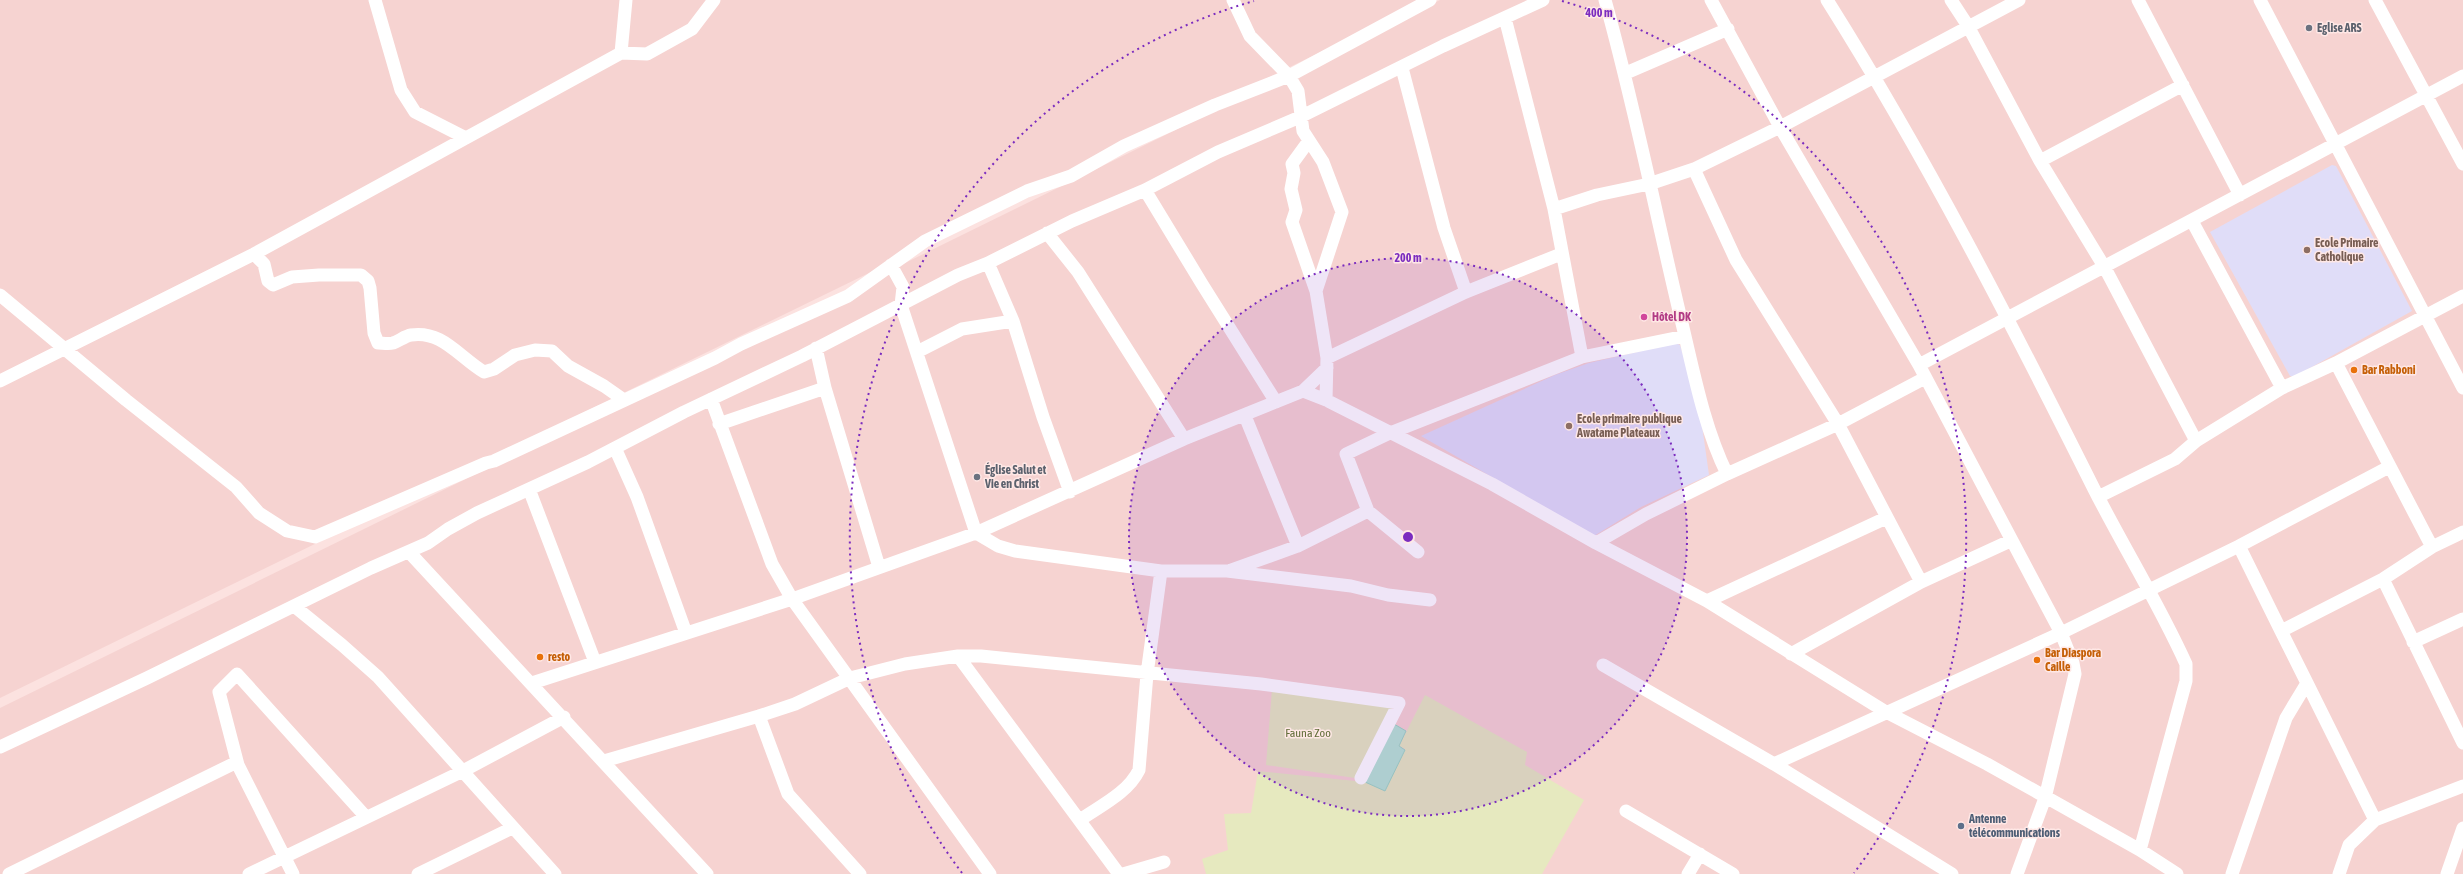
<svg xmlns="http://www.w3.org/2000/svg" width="2463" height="874" font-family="'Asap Condensed',sans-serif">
	<rect width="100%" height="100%" fill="#fce2e0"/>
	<path fill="#f6d3d1" d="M 0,0 L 1427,0 L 0,698 Z
		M 1440,0 L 2463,0 L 2463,874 L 0,874 L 0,708 Z"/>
	<path fill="#e0ddf8" d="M 2332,165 L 2336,166 L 2412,311 L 2294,377 L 2290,376 L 2210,232 Z
		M 1676,343 L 1680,345 L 1699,404 L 1709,475 L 1641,507 L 1594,536 L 1421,436 L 1555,375 L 1589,363 Z"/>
	<path fill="#e6e9bf" d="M 1272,689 L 1392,708 L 1355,778 L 1266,765 Z
		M 1425,695 L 1527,752 L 1525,765 L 1584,800 L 1542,874 L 1206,874 L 1202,859 L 1228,850 L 1224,814 L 1251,813 L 1258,771 L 1365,782 L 1405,749 L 1399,746 Z"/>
	<path fill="#b5e5d3" stroke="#9bd7c2" d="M 1394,724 L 1406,731 L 1399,746 L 1405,750 L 1385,791 L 1365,782 Z"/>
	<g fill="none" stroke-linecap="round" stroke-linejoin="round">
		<path stroke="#fff" stroke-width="13" d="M 375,0 L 401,90 L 415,112 L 466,138
			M 1233,0 L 1250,36 L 1289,76 L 1298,91 L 1303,131 L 1323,162 L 1342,212 L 1316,291
			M 1605,0 C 1634,104 1655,210 1680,315 C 1693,368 1703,425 1727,474
			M 1711,0 L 1780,127 L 1919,365 L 2061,633 L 2073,663 L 2075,674 L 2045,798 L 2017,874
			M 1827,0 C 1926,157 2011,323 2094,489 C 2124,548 2159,604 2186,664 L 2186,681 L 2140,850
			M 1951,0 L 1968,26 L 2040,161 L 2105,268 L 2196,441
			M 2138,0 L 2240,195
			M 2260,0 L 2463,388
			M 2375,0 L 2463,164
			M 1505,18 L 1554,209 L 1582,357
			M 621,53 L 626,0
			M 1402,68 L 1444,228 L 1466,292
			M 1626,73 L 1728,29
			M 1308,142 L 1292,164 L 1294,173 L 1291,189 L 1296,210 L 1292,222 L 1316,291 L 1327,358 L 1326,400
			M 2040,161 L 2183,85
			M 1694,169 L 1736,260 L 1838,424 L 1921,582
			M 1145,190 L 1202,284 L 1276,402
			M 1554,209 L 1597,195 L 1649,184 L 1694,169 L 1780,127 L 2019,0
			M 2192,221 L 2282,388
			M 1047,233 L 1078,272 L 1184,439
			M 254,254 L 264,264 L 268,281 L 273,285 L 292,277 L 319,275 L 361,275 L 368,281 L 370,288 L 374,333 L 378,343 C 382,343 389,344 393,343 C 399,341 405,336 411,335 C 442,330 459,357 484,372 L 494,369 L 515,355 L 535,350 L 552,351 L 568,366 L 604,386 L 624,400
			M 988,263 L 1013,321 L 1043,417 L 1070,492
			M 891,265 L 903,287 L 901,305 L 976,533 L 998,546 L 1015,551 L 1161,571 L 1227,571 L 1351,586 L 1388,595 L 1430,600
			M 0,295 L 126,400 L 236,487 L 259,513 L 287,531 L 315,537 L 486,463 L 494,461 L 715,358 L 741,344 L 848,296 L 925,241 L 1027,191 L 1071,176 L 1124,146 L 1215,105 L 1289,76 L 1430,0
			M 816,348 L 825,388 L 879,567
			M 917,352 L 962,329 L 1013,321
			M 1327,358 L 1466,292 L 1561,254
			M 2336,363 L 2432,547
			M 1919,365 L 2463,76
			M 0,381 L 254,254 L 621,53 L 647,54 L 692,29 L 714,0
			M 1303,391 L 1326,400 L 1492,484 L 1596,543 L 1707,601 L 1886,712 L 1987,764 L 2140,850 L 2177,874
			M 711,399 L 772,564 L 792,599 L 990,874
			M 1245,416 L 1298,546
			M 719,424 L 825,388
			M 615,448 L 637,497 L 686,633
			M 529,489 L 595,662
			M 2098,497 L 2175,459 L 2196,441 L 2282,388 L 2336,363 L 2463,296
			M 1596,543 L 1646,514 L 1727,474 L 1838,424 L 1925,378
			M 2239,546 L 2281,631
			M 409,552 L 707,874
			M 1418,552 L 1368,511 L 1346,454 L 1390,433 L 1582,357 L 1685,336
			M 1231,570 L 1298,546 L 1368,511
			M 2383,579 L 2463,743
			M 1707,601 L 1886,518
			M 294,606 L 342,645 L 378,677 L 555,874
			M 2413,642 L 2463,619
			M 1791,654 L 1921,582 L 2010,541
			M 958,656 L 1119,874
			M 1603,665 L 1774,764 L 1952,874
			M 532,683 L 792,599 L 976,533 L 1184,439 L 1303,391 L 1327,368
			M 2307,683 L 2375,820
			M 759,716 L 788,794 L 860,874
			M 0,747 L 147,678 L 371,568 L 428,543 L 448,529 L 477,513 L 588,462 L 684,412 L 802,356 L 958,275 L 988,263 L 1072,221 L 1145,190 L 1218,152 L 1300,117 L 1443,46 L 1543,0
			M 604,761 L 759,716 L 795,704 L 850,678 L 905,664 L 958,656 L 981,656 L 1261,684 L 1399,703 L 1361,778
			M 1774,764 L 2061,633 L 2239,546 L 2389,467
			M 238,765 L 219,692 L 237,674 L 366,817
			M 1626,811 L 1733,874
			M 1080,820 C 1100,806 1128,793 1139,770 L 1147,674 L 1161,571
			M 9,874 L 235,763 L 238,765 L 293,874
			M 249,874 L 461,772 L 564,717
			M 418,874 L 512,828
			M 1123,874 L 1164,862
			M 1688,874 L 1700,854
			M 2232,874 L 2286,718 L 2307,683 L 2281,631 L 2383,579 L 2432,547 L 2463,532
			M 2339,874 L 2349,845 L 2375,820 L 2463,786
			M 2447,874 L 2463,828"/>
	</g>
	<circle cx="1408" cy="537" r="279" fill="#7b2cbf" fill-opacity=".12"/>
	<g fill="none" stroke="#7b2cbf" stroke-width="2" stroke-dasharray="2 4">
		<circle cx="1408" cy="537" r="279"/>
		<path d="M962 873A558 558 0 0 1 1254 1M1562 1A558 558 0 0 1 1854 873"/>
	</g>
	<g fill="#6b7280" stroke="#ffe8e6" stroke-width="1.5">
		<circle cx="2309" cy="28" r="4"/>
		<circle cx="977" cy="477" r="4"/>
	</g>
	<g fill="#8d6e63" stroke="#ffe8e6" stroke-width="1.5">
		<circle cx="2307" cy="250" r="4"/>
		<circle cx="1569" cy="426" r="4"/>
	</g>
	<circle fill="#d1479c" stroke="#ffe8e6" stroke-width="1.5" cx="1644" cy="317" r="4"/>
	<g fill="#e8710a" stroke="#ffe8e6" stroke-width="1.5">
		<circle cx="2354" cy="370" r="4"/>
		<circle cx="540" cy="657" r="4"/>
		<circle cx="2037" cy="660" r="4"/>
	</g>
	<circle fill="#5c6f8a" stroke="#ffe8e6" stroke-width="1.5" cx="1961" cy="826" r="4"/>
	<g text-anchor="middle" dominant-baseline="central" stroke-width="3" stroke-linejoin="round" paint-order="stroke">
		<g font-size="12" font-weight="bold" fill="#5b616d" stroke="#ffe8e6" text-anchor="start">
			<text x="2317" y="28">Eglise ARS</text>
			<text x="985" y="470">Église Salut et<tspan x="985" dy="14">Vie en Christ</tspan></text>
		</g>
		<g font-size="12" font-weight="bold" fill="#785e54" stroke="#ffe8e6" text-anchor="start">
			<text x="2315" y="243">Ecole Primaire<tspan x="2315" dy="14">Catholique</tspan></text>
			<text x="1577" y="419">Ecole primaire publique<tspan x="1577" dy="14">Awatame Plateaux</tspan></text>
		</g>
		<g font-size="12" font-weight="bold" fill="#b23c85" stroke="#ffe8e6" text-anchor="start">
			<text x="1652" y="317">Hôtel DK</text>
		</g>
		<g font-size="12" font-weight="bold" fill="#c56008" stroke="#ffe8e6" text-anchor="start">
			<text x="2362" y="370">Bar Rabboni</text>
			<text x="2045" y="653">Bar Diaspora<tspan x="2045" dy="14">Caille</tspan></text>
			<text x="548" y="657">resto</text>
		</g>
		<g font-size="12" fill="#636e3a" stroke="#ffe8e6">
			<text x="1308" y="733">Fauna Zoo</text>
		</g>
		<g font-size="12" font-weight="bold" fill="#4e5e75" stroke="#ffe8e6" text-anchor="start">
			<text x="1969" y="819">Antenne<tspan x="1969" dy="14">télécommunications</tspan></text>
		</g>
	</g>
	<circle cx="1408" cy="537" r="6" fill="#7b2cbf" stroke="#ffe8e6" stroke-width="2"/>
	<g font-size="12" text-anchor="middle" font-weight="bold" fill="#7b2cbf" stroke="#ffe8e6" stroke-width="3" stroke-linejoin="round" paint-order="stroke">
		<text x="1599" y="17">400 m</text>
		<text x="1408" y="262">200 m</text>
	</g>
</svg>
